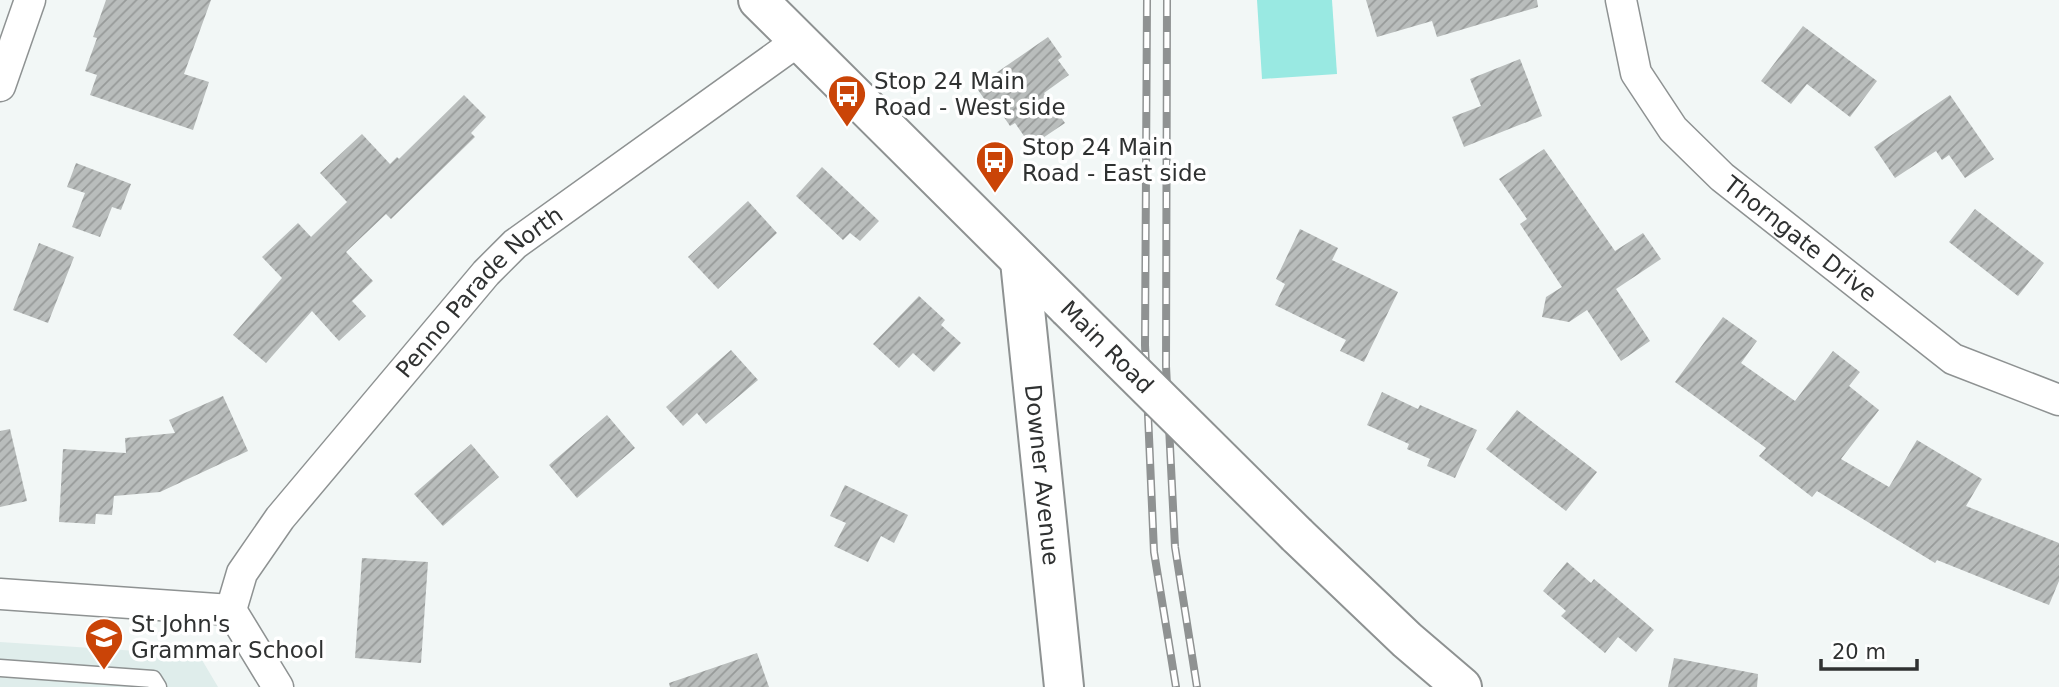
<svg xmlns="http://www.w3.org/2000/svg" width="2059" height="687" font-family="'DejaVu Sans',sans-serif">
	<defs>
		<pattern id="building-hatch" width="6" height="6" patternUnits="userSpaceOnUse" patternTransform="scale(1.75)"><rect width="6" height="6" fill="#b9bdbc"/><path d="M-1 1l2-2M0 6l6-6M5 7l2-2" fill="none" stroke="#979a99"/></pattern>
	</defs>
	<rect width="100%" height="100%" fill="#f2f7f6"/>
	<path fill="#dfedeb" d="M 0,642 L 199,655 L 218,687 L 0,687 Z"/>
	<path fill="#99e9e2" d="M 1257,0 L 1332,0 L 1337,74 L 1262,79 Z"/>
	<path fill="url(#building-hatch)" d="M 106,0 L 211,0 L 184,74 L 209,82 L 193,130 L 90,95 L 97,75 L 85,71 L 97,38 L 93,37 Z
		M 1366,0 L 1537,0 L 1538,7 L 1437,37 L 1432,21 L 1377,37 Z
		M 1803,26 L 1877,81 L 1850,117 L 1807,84 L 1791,104 L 1761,81 Z
		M 1048,37 L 1062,57 L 1058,60 L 1069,75 L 1044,93 L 1065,123 L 1031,146 L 1015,123 L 1010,126 L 999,110 L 994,113 L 976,87 Z
		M 1520,59 L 1542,116 L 1464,147 L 1452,117 L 1481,106 L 1470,79 Z
		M 464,95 L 486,117 L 471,133 L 475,137 L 391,219 L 386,214 L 346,252 L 373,281 L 352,301 L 366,316 L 339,341 L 312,311 L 266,363 L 233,335 L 282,278 L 262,257 L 298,223 L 311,237 L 347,202 L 320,173 L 362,134 L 390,164 L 397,157 L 399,159 Z
		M 1950,95 L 1994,159 L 1965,178 L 1949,155 L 1942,160 L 1936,151 L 1895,178 L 1874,147 Z
		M 1544,149 L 1615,251 L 1643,233 L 1661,259 L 1616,289 L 1650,341 L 1621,361 L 1587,310 L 1569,322 L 1542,317 L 1546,297 L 1562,287 L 1520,224 L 1527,219 L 1499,179 Z
		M 76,163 L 131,184 L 121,210 L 112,207 L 100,237 L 72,227 L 85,193 L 67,187 Z
		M 822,167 L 879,221 L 860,241 L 850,233 L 843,240 L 796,196 Z
		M 748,201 L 777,233 L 718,289 L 688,257 Z
		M 1975,209 L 2044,263 L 2018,296 L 1949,242 Z
		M 1300,229 L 1338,248 L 1332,260 L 1398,292 L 1364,362 L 1340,351 L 1346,340 L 1275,305 L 1285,284 L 1276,279 Z
		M 39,243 L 74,257 L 48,323 L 13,310 Z
		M 919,296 L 945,320 L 941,325 L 961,343 L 934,372 L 913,353 L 899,368 L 873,344 Z
		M 1723,317 L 1757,341 L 1741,363 L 1795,401 L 1833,351 L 1860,372 L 1849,386 L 1879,410 L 1841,459 L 1889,487 L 1917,440 L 1982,479 L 1966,506 L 2059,543 L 2059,581 L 2049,605 L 1937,560 L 1935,563 L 1817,491 L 1812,497 L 1759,456 L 1766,448 L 1675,382 Z
		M 731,350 L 758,380 L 706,424 L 697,413 L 683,426 L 666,407 Z
		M 1382,392 L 1418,409 L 1420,405 L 1477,430 L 1455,478 L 1427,466 L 1430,459 L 1407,449 L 1409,444 L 1367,425 Z
		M 223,396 L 248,451 L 160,492 L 114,496 L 112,515 L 96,514 L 95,524 L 59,522 L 63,449 L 126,453 L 125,438 L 175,433 L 169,420 Z
		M 1517,410 L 1597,472 L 1566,511 L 1486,449 Z
		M 607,415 L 635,448 L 577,498 L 549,465 Z
		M 10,429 L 27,501 L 0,507 L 0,431 Z
		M 471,444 L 499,477 L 443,526 L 414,494 Z
		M 845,485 L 908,515 L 894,543 L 881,536 L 868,562 L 834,546 L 846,523 L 830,516 Z
		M 362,558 L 428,562 L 421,663 L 355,658 Z
		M 1567,562 L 1591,583 L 1594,579 L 1654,630 L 1636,652 L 1618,637 L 1605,653 L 1561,616 L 1566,611 L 1543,591 Z
		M 757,653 L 769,687 L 670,687 L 669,683 Z
		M 1674,658 L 1758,674 L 1757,687 L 1668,687 Z"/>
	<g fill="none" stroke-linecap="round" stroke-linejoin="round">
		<g stroke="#8e9292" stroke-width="19">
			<path id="service" d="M 0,668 L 153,679 L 158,687"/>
		</g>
		<g stroke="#8e9292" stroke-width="33">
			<g id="minor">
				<path id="s1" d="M 1621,0 L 1636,73 L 1673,129 L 1722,177 L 1953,359 L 2059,400"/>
				<path d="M 0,86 L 30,0"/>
				<path id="s2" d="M 0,594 L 231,610 L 242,573 L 280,518 L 486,273 L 515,244 L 798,41"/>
				<path d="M 231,610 L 278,687"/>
			</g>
		</g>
		<g stroke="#8e9292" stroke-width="42">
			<g id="tertiary">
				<path id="s3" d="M 1020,261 L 1064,687"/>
			</g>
		</g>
		<g stroke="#8e9292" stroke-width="42">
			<path id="secondary" d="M 758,0 L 1068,308
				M 1297,535 L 1407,640 L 1462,687"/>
		</g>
		<use href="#service" stroke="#fff" stroke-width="16"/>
		<use href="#minor" stroke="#fff" stroke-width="30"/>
		<use href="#tertiary" stroke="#fff" stroke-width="38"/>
		<use href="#secondary" stroke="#fff" stroke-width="38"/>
		<g stroke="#8f9292" stroke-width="8">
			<path id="rail" d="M 1147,0 L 1145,345 L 1154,552 L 1176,687
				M 1167,0 L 1166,366 L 1175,547 L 1197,687"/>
		</g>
		<use href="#rail" stroke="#fff" stroke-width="5" stroke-dasharray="16" stroke-linecap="butt"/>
		<g stroke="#8e9292" stroke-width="42" stroke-linecap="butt">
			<path id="secondary-bridge" d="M 1068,308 L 1297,535"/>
		</g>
		<use href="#secondary-bridge" stroke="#fff" stroke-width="38"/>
	</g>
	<defs>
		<g id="bus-pin" transform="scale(2.0125)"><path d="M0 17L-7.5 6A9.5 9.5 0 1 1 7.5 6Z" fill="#ca4407" stroke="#fff"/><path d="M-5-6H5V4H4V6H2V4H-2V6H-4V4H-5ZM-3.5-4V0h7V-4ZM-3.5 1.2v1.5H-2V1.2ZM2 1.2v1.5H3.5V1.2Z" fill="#fff"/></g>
		<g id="school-pin" transform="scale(2.0125)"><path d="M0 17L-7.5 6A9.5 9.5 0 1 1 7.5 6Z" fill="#ca4407" stroke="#fff"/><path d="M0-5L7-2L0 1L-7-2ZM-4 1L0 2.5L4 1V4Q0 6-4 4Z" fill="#fff"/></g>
	</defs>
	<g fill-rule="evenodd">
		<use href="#bus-pin" x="847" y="94"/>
		<use href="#bus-pin" x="995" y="160"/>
		<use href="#school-pin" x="104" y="637"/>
	</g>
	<g text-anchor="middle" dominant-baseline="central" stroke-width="7" stroke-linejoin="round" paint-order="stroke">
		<g font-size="23" fill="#2f3131" stroke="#fff" text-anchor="start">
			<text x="874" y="81">Stop 24 Main<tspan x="874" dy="26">Road - West side</tspan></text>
			<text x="1022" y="147">Stop 24 Main<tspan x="1022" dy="26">Road - East side</tspan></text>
			<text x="131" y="624">St John's<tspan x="131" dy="26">Grammar School</tspan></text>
		</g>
		<g font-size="23" fill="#2f3131" stroke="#fff">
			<text stroke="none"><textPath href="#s1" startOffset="310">Thorngate Drive</textPath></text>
			<text stroke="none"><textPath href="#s2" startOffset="639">Penno Parade North</textPath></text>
			<text transform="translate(1107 347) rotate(45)">Main Road</text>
			<text stroke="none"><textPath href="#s3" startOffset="215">Downer Avenue</textPath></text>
		</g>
	</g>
	<path d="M1821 659v10h96v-10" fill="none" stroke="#2f3131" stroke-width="3.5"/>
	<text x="1832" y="659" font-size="21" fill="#2f3131" stroke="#ffffff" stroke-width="5" paint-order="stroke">20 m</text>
</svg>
